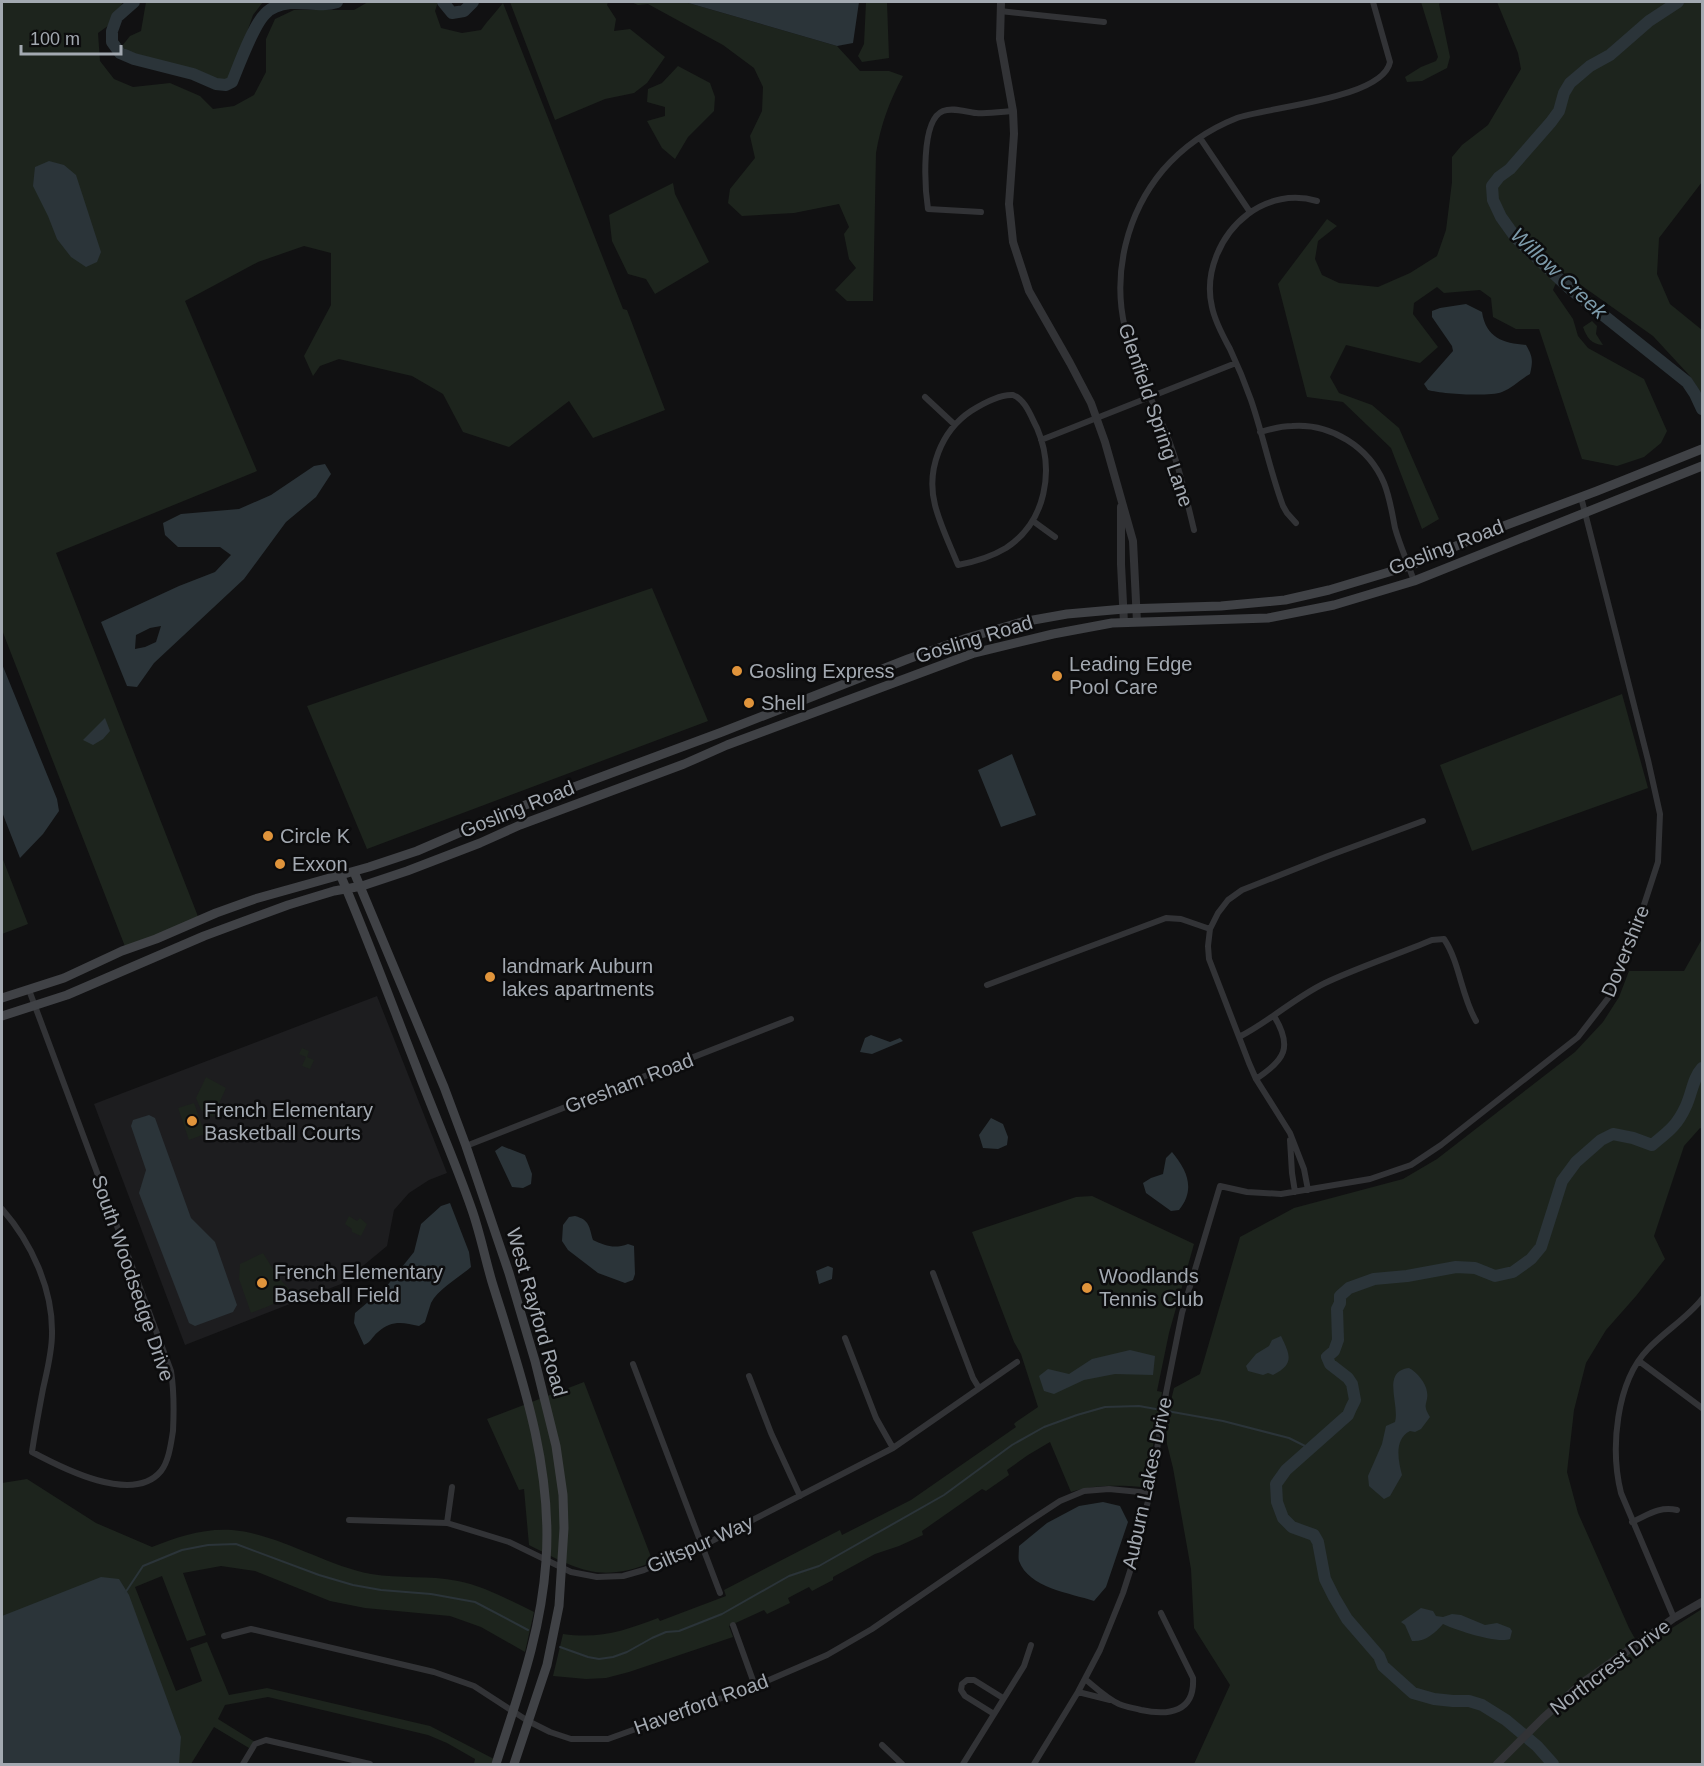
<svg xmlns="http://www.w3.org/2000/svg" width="1704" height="1766" font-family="Arial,sans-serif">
	<rect width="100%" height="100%" fill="#111112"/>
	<path fill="#1d1d1f" d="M 377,996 L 447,1173 L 429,1180 L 409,1193 L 394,1210 L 387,1246 L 341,1284 L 185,1345 L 94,1104 Z"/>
	<path fill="#1d241d" d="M 2,2 L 123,2 L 112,23 L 98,33 L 100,61 L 114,79 L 133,87 L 170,83 L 200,96 L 213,109 L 234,106 L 254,95 L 266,72 L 266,39 L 275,19 L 294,10 L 354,10 L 368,2 L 438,2 L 435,11 L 441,28 L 462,33 L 481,30 C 488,20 496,12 503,3 L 623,309 L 627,310 L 665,410 L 593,438 L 569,401 L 509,447 L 463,432 L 443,394 L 412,376 L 339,359 L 320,366 L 313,376 L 304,356 L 331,305 L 331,253 L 304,246 L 258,262 L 185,301 L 257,471 L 56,553 L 199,919 L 126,949 L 2,630 Z
		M 146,2 L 263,2 L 253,15 L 231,78 L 218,83 C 199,73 181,64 160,61 C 147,59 134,64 123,56 L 122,46 L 130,36 L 141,31 Z
		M 510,2 L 608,2 L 607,5 L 616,19 L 614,31 L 630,29 L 665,57 L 647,83 L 634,93 L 605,99 L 555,120 Z
		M 631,2 L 685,2 L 837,46 L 860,71 L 889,71 L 903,76 C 889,102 881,124 876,153 L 873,301 L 847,301 L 835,290 L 856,268 L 849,259 L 844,234 L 849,227 L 839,204 L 794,213 L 742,216 L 728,203 L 730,189 L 755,158 L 750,136 L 762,111 L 763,87 L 754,68 L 723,45 L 648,4 L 638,5 Z
		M 866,2 L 887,2 L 889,58 L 862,62 L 858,56 L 864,44 Z
		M 1421,2 L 1441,2 L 1439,4 L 1450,57 L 1447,68 L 1422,81 L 1407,82 L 1405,77 L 1421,67 L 1436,61 L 1438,57 Z
		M 1497,2 L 1702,2 L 1702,182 L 1659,238 L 1657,274 L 1670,304 L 1702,330 L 1702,394 L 1689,375 L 1653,336 L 1561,271 L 1553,290 L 1573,319 L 1578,336 L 1588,348 L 1644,379 L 1667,431 L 1661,443 L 1644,457 L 1617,466 L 1582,459 L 1539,329 L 1516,329 L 1493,317 L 1491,298 L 1480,290 L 1444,293 L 1437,287 L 1414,303 L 1413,314 L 1438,347 L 1420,363 L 1346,345 L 1330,377 L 1339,393 L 1372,405 L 1399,428 L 1439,519 L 1422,529 L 1391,448 L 1343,402 L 1307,397 L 1278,284 L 1327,219 L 1337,226 L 1318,241 L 1315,259 L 1322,275 L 1339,283 L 1378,287 L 1410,273 L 1437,256 L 1446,230 L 1452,182 L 1452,157 L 1462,145 L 1488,125 L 1521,69 L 1518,53 Z
		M 678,66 L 710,83 L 715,97 L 714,111 L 688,137 L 675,159 L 662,148 L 647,121 L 665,116 L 665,107 L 647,102 L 648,89 L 662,83 Z
		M 673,183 L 675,194 L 709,262 L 655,294 L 646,279 L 628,274 L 612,241 L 609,215 Z
		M 1592,321 L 1597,326 L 1596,334 L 1603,345 C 1591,344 1587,338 1583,327 Z
		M 652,588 L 708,721 L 367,849 L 307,706 Z
		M 1622,694 L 1648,788 L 1472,851 L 1440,765 Z
		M 2,857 L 28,924 L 2,934 Z
		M 1702,939 L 1702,1129 L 1700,1128 L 1684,1146 L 1654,1236 L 1665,1259 L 1636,1296 L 1606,1330 L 1586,1363 L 1574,1410 L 1567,1472 L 1578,1513 L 1629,1628 L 1634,1637 L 1642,1647 L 1702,1609 L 1702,1764 L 1194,1764 L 1230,1685 L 1194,1628 L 1191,1569 L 1173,1468 L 1167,1444 L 1166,1421 L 1174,1388 L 1200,1374 L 1240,1237 L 1294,1208 L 1403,1179 L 1437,1159 L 1575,1052 L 1603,1022 L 1619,997 L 1629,971 L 1684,971 Z
		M 302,1048 L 309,1051 L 307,1057 L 314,1060 L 310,1069 L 302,1066 L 306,1057 L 299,1054 Z
		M 206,1077 L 226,1088 L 213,1117 L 201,1110 L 196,1098 Z
		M 194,1103 L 205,1134 L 189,1140 L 178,1108 Z
		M 1092,1196 L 1194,1244 L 1169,1333 L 1157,1391 L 1162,1392 L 1147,1482 L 1142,1487 C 1117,1485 1095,1485 1071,1492 L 1050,1442 L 1028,1455 L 1007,1470 L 1009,1475 L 986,1491 L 982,1489 L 922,1531 L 923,1535 L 899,1546 L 875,1554 L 833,1577 L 833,1580 L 812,1591 L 809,1587 L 788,1598 L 790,1603 L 767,1614 L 764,1610 L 729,1626 L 733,1637 L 629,1672 L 606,1678 L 586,1679 L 553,1676 L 563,1634 C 600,1639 624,1631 658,1618 L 660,1621 L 726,1596 L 724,1590 L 840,1530 L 842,1535 L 911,1500 L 1016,1427 L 1014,1424 L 1016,1422 L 1038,1407 L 1021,1354 L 1014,1342 L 972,1232 L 1076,1197 Z
		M 349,1216 L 357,1221 L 360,1218 L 367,1224 L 361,1236 L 352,1232 L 352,1229 L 345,1224 Z
		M 263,1253 L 278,1277 L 291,1291 L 291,1296 L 269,1306 L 251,1313 L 239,1279 L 240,1264 Z
		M 584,1382 L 653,1562 C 599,1584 577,1569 529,1545 L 524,1489 L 519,1490 L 487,1419 Z
		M 27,1479 L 96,1523 L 152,1547 C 177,1537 204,1528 232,1530 C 279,1534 324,1565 371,1574 C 400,1579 429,1575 458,1581 C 484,1586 509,1600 534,1612 L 525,1652 L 481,1627 L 450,1616 L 365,1608 L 330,1601 L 255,1571 L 221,1566 L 183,1573 L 206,1635 L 187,1641 L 162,1576 L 135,1587 L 176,1691 L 202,1681 L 190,1648 L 207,1642 L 229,1695 L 267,1688 L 430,1726 L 494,1759 L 492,1764 L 474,1764 L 475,1759 L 447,1743 L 428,1735 L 268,1697 L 225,1705 L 218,1719 L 255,1742 L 249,1748 L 214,1727 L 191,1764 L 2,1764 L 2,1483 Z"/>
	<path fill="#2b3439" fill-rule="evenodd" d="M 685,2 L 859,2 L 853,43 L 837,46 Z
		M 49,161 L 64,165 L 76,175 L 101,252 L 97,262 L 86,267 L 71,257 L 57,239 L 48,216 L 33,186 L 35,167 Z
		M 1466,304 L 1482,312 C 1486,338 1503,343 1526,345 C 1533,357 1533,361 1530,374 C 1521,379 1512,388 1502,392 C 1489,397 1442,394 1428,390 L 1424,384 L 1453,351 L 1452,346 L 1432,317 L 1432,311 L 1440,308 Z
		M 325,464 L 331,474 L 316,497 L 286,522 L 244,579 L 154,663 L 137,687 L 127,686 L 101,622 L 179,586 L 215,572 L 231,555 L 220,547 L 178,547 L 165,535 L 163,523 L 181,514 L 239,509 L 271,495 L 314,466 ZM 161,626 L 156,642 L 145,647 L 135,649 L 136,635 L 150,628 Z
		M 2,664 L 57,799 L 59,811 L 43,834 L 20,858 L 2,812 Z
		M 105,718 L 110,731 L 103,739 L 93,745 L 83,740 Z
		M 1012,754 L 1036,815 L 1001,827 L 978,770 Z
		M 871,1035 L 890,1042 L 900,1038 L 903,1041 L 872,1054 L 860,1052 L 865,1038 Z
		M 149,1115 L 155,1118 L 191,1218 L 215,1242 L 237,1305 L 233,1312 L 195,1326 L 189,1323 L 139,1193 L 146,1170 L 131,1126 L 133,1120 Z
		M 991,1118 L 1003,1124 L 1008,1137 L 1007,1145 L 998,1149 L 983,1148 L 979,1135 Z
		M 502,1146 L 525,1155 L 532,1174 L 531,1184 L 523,1188 L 512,1187 L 495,1151 Z
		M 1172,1152 C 1187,1170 1196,1189 1179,1210 L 1171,1211 L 1146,1193 L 1143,1183 L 1151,1178 L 1163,1174 L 1166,1158 Z
		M 450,1203 L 469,1252 L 471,1267 C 460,1277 438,1289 431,1303 C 429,1309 427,1316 425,1322 L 419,1326 C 403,1322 391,1320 378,1332 C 372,1337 371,1342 364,1345 L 354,1323 L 355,1313 L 386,1287 L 414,1252 L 421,1224 L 441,1206 Z
		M 575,1216 C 590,1220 589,1227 593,1240 C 606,1246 614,1249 628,1244 L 634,1246 L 635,1274 L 633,1280 L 625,1283 L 598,1273 L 568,1250 L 562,1241 L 563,1225 L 569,1217 Z
		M 828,1266 L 833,1268 L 832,1279 L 819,1284 L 816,1271 Z
		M 1281,1336 C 1290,1355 1295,1364 1273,1375 L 1268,1373 L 1263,1375 L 1248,1371 L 1246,1366 L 1256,1354 L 1269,1346 L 1272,1340 Z
		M 1130,1350 L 1155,1356 L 1153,1375 L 1115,1374 L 1084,1380 L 1054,1394 L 1044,1391 L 1039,1376 L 1048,1369 L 1069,1374 L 1092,1359 Z
		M 1409,1368 C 1417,1372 1426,1383 1427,1392 C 1429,1404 1421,1403 1430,1417 L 1421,1429 L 1415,1432 L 1410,1431 C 1394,1439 1398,1460 1402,1475 L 1390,1496 L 1384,1499 L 1369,1486 L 1368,1476 L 1382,1444 L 1386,1426 L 1395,1422 C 1400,1405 1381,1371 1409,1368 Z
		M 1103,1502 L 1120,1506 L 1128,1522 L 1106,1587 L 1094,1601 C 1070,1593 1029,1588 1019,1561 C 1018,1557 1019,1551 1019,1546 L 1047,1523 L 1079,1506 Z
		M 101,1577 L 119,1579 L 129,1595 L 181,1737 L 179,1764 L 2,1764 L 2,1616 Z
		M 1421,1608 L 1433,1611 L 1436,1616 L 1443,1617 L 1452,1614 L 1461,1615 L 1485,1625 L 1497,1623 L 1510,1628 L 1512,1631 L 1510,1639 C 1497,1644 1456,1630 1443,1624 C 1434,1634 1425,1642 1412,1641 L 1405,1625 L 1401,1622 Z"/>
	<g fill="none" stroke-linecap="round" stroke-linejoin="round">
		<path stroke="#2b3439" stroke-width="2" d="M 125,1593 L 143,1566 L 182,1550 L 208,1545 L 236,1544 L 319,1575 L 353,1585 L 381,1590 L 431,1594 L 475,1602 L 528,1630
			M 560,1647 L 588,1657 L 599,1659 L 613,1657 L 627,1652 L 652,1638 L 666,1632 L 679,1631 L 722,1614 L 789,1576 L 819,1566 L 944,1495 L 1012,1445 L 1044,1427 L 1077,1415 L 1105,1407 L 1139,1406 L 1223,1421 L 1289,1438 L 1311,1449"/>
		<path stroke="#2b3439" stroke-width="12" d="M 134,2 L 117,17 L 112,31 L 112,42 L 120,53 L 134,59 L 193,74 L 216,84 L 226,85 L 232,82 C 239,65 253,26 265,14 C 271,7 282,4 290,3 C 306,2 323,7 337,2
			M 443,2 L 452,13 L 464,11 L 473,2
			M 1678,2 L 1649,21 L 1610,55 L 1590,66 L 1570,83 L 1564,93 L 1559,111 L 1551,122 L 1510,169 L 1499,177 L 1492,186 L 1493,200 L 1501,217 L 1516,238 L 1568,287 L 1687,382 L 1695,394 L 1702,409
			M 1553,1764 L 1537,1746 L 1506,1720 L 1482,1705 L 1469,1701 L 1453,1701 L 1434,1699 L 1413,1693 L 1383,1666 L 1379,1656 L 1347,1619 L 1334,1597 L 1325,1579 L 1318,1542 L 1314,1535 L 1292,1527 L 1283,1518 L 1277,1502 L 1276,1484 L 1286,1470 L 1348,1415 L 1351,1408 L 1355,1400 L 1352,1384 L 1348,1378 L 1330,1364 L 1327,1357 L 1334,1351 L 1338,1340 L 1337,1309 L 1340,1303 L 1340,1296 L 1349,1288 L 1374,1279 L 1407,1276 L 1456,1267 L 1475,1268 L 1495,1276 L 1513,1272 L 1531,1259 L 1541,1247 L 1562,1181 L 1576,1162 L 1601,1140 L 1613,1134 L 1633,1138 L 1652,1145 C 1668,1132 1677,1126 1686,1106 C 1692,1093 1693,1078 1702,1068"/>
		<path stroke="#323336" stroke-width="6" d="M 1000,11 L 1104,22
			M 1200,138 L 1250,212
			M 981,212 L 928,209 C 925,189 920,120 943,111 C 953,107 966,112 976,113 C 988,114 1001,112 1013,111
			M 1013,395 C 1026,400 1031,417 1037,428 C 1055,470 1046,522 1006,548 C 991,557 974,562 958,565 C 950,545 940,525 935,505 C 926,470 941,431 971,411 C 982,404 999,394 1013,395 Z
			M 925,397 L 955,425
			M 1260,432 C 1271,429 1281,426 1292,426 C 1331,423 1369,447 1384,483 C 1390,498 1392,513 1395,528 C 1400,546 1408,563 1414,581
			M 1041,440 L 1236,363
			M 1033,521 L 1055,537
			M 1296,523 L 1287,513 L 1283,506 C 1270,471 1263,435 1251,400 C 1245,383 1238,366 1230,349 C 1223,336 1215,322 1212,307 C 1204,273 1220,235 1248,214 C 1268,199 1293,194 1317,201
			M 1194,530 C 1186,497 1179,465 1166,433 C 1152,399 1133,364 1125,328 C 1112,273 1127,213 1163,170 C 1183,147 1209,129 1237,118 C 1267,107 1383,99 1390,62 L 1373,2
			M 987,985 L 1166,918 L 1181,919 L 1210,929
			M 1239,1037 C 1269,1022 1294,998 1325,983 C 1359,967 1396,955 1432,940 L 1444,939 C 1460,963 1461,995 1476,1021
			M 1256,1079 C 1285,1060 1293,1047 1274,1016
			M 1290,1140 L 1292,1173 L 1295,1192
			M 466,1146 L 791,1019
			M 1308,1190 L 1304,1169 L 1290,1133 L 1256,1079 L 1249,1063 L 1209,959 L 1208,946 L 1210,929 L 1218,913 L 1228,900 L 1242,890 L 1328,856 L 1423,821
			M 2,1209 C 31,1242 53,1289 52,1334 C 52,1352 47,1371 43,1389 C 39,1410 35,1431 32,1452 C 62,1468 133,1505 161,1471 C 169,1461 171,1443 173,1431 C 174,1411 174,1390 171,1371 L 29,990
			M 933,1273 L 973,1378 L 979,1388
			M 845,1338 L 876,1418 L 893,1448
			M 1639,1361 L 1702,1408
			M 633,1364 L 720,1593
			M 749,1376 L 771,1433 L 800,1496
			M 349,1520 L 447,1523 L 509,1542 L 571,1572 L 597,1577 L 623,1576 L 644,1570 L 702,1546 L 893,1448 L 1017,1362
			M 1632,1522 C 1648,1515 1659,1506 1677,1510
			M 447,1523 L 452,1487
			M 1674,1618 L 1621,1493 C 1610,1449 1616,1382 1648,1349 C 1665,1331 1687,1318 1702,1299
			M 733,1625 L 755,1686
			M 224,1636 L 251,1629 L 434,1672 L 474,1686 L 528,1721 L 550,1732 L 571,1739 L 608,1739 L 755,1686 L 827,1655 L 872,1629 L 1031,1520 L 1060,1501 L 1084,1491 L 1109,1489 L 1150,1493
			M 1085,1679 C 1095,1687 1106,1698 1119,1704 C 1126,1707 1134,1708 1141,1710 C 1169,1716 1195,1712 1193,1678 L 1161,1613
			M 1078,1692 L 1110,1700
			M 994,1714 L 965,1696 L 961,1690 L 962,1684 L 967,1680 L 974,1680 L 1003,1698
			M 882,1745 L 902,1764
			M 243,1764 L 255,1744 L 266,1740 L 370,1764
			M 963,1764 L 1024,1666 L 1031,1645
			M 1034,1764 L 1078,1692 L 1100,1650 L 1123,1593 L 1132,1565 L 1150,1493 L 1166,1393 L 1182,1313 L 1220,1186 L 1247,1192 L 1281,1194 L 1370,1179 L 1411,1165 L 1441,1145 L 1578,1037 L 1609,997 L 1640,917 L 1658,862 L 1660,814 L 1648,760 L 1581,497"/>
		<path stroke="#323336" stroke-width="8" d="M 1001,2 L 1000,39 L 1013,111 L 1014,134 L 1009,204 L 1013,242 L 1029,291 L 1070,363 L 1091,403 L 1105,442 L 1133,541 L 1137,622
			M 1121,507 L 1121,564 L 1124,623
			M 1497,1764 L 1543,1718 L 1582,1683 L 1674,1618 L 1702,1602"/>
		<path stroke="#404246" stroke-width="9" d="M 354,872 L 444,1087 L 466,1146 L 509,1273 L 535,1361 L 556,1446 L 563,1495 L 564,1528 L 559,1606 L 547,1665 L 514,1764
			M 340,874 C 367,937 391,1002 416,1066 C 434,1114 455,1161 472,1210 C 480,1233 485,1258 492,1282 C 520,1372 553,1464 546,1561 C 541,1634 518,1695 496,1764
			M 2,998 L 64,978 L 122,951 L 156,939 L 216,913 L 255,899 L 369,867 L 417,851 L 512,810 L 722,732 L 908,659 L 967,638 L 1022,622 L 1067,614 L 1124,609 L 1221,606 L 1285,600 L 1329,590 L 1409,566 L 1501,527 L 1597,491 L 1702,449
			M 2,1016 L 67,995 L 204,936 L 288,905 L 334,891 L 362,886 L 407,871 L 480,843 L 520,825 L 684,764 L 727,745 L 974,653 L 1053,634 L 1112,623 L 1268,618 L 1334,605 L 1414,581 L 1702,466"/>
	</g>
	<g fill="#e0943b" stroke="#0c0c0d" stroke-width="2">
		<circle cx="737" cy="671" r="6"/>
		<circle cx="1057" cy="676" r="6"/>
		<circle cx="749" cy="703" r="6"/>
		<circle cx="268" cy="836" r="6"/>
		<circle cx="280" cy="864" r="6"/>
		<circle cx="490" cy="977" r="6"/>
		<circle cx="192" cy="1121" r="6"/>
		<circle cx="262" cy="1283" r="6"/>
		<circle cx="1087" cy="1288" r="6"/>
	</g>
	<g text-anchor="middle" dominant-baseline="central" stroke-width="5" stroke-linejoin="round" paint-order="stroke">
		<g font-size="20" fill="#a3a9b1" stroke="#0c0c0d">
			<text transform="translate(1156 415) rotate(71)">Glenfield Spring Lane</text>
			<text transform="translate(1446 547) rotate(-21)">Gosling Road</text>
			<text transform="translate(974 639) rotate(-17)">Gosling Road</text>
			<text transform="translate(517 809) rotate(-22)">Gosling Road</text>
			<text transform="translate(1625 951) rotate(-68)">Dovershire</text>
			<text transform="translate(629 1083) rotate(-21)">Gresham Road</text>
			<text transform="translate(133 1278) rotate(71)">South Woodsedge Drive</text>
			<text transform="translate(537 1312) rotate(74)">West Rayford Road</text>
			<text transform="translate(1147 1483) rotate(-78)">Auburn Lakes Drive</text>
			<text transform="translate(700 1544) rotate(-24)">Giltspur Way</text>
			<text transform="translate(1610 1667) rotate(-37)">Northcrest Drive</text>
			<text transform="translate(701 1704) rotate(-20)">Haverford Road</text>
		</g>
		<g font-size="20" fill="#a3a9b1" stroke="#0c0c0d" text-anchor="start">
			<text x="1069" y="664">Leading Edge<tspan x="1069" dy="23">Pool Care</tspan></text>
			<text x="749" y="671">Gosling Express</text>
			<text x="761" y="703">Shell</text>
			<text x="280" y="836">Circle K</text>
			<text x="292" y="864">Exxon</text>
			<text x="502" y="966">landmark Auburn<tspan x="502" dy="23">lakes apartments</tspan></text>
			<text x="204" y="1110">French Elementary<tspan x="204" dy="23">Basketball Courts</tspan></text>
			<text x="274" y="1272">French Elementary<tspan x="274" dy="23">Baseball Field</tspan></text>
			<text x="1099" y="1276">Woodlands<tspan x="1099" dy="23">Tennis Club</tspan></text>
		</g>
		<g font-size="21" font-style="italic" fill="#7c9aaa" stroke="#0c0c0d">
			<text transform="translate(1559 273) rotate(43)">Willow Creek</text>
		</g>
	</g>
	<rect width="1704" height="1766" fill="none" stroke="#a3a9b1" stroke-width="6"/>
	<path d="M21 45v9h100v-9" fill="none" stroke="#a3a9b1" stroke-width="3"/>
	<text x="30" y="45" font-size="18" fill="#a3a9b1" stroke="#0c0c0d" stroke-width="4.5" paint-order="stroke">100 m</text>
</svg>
